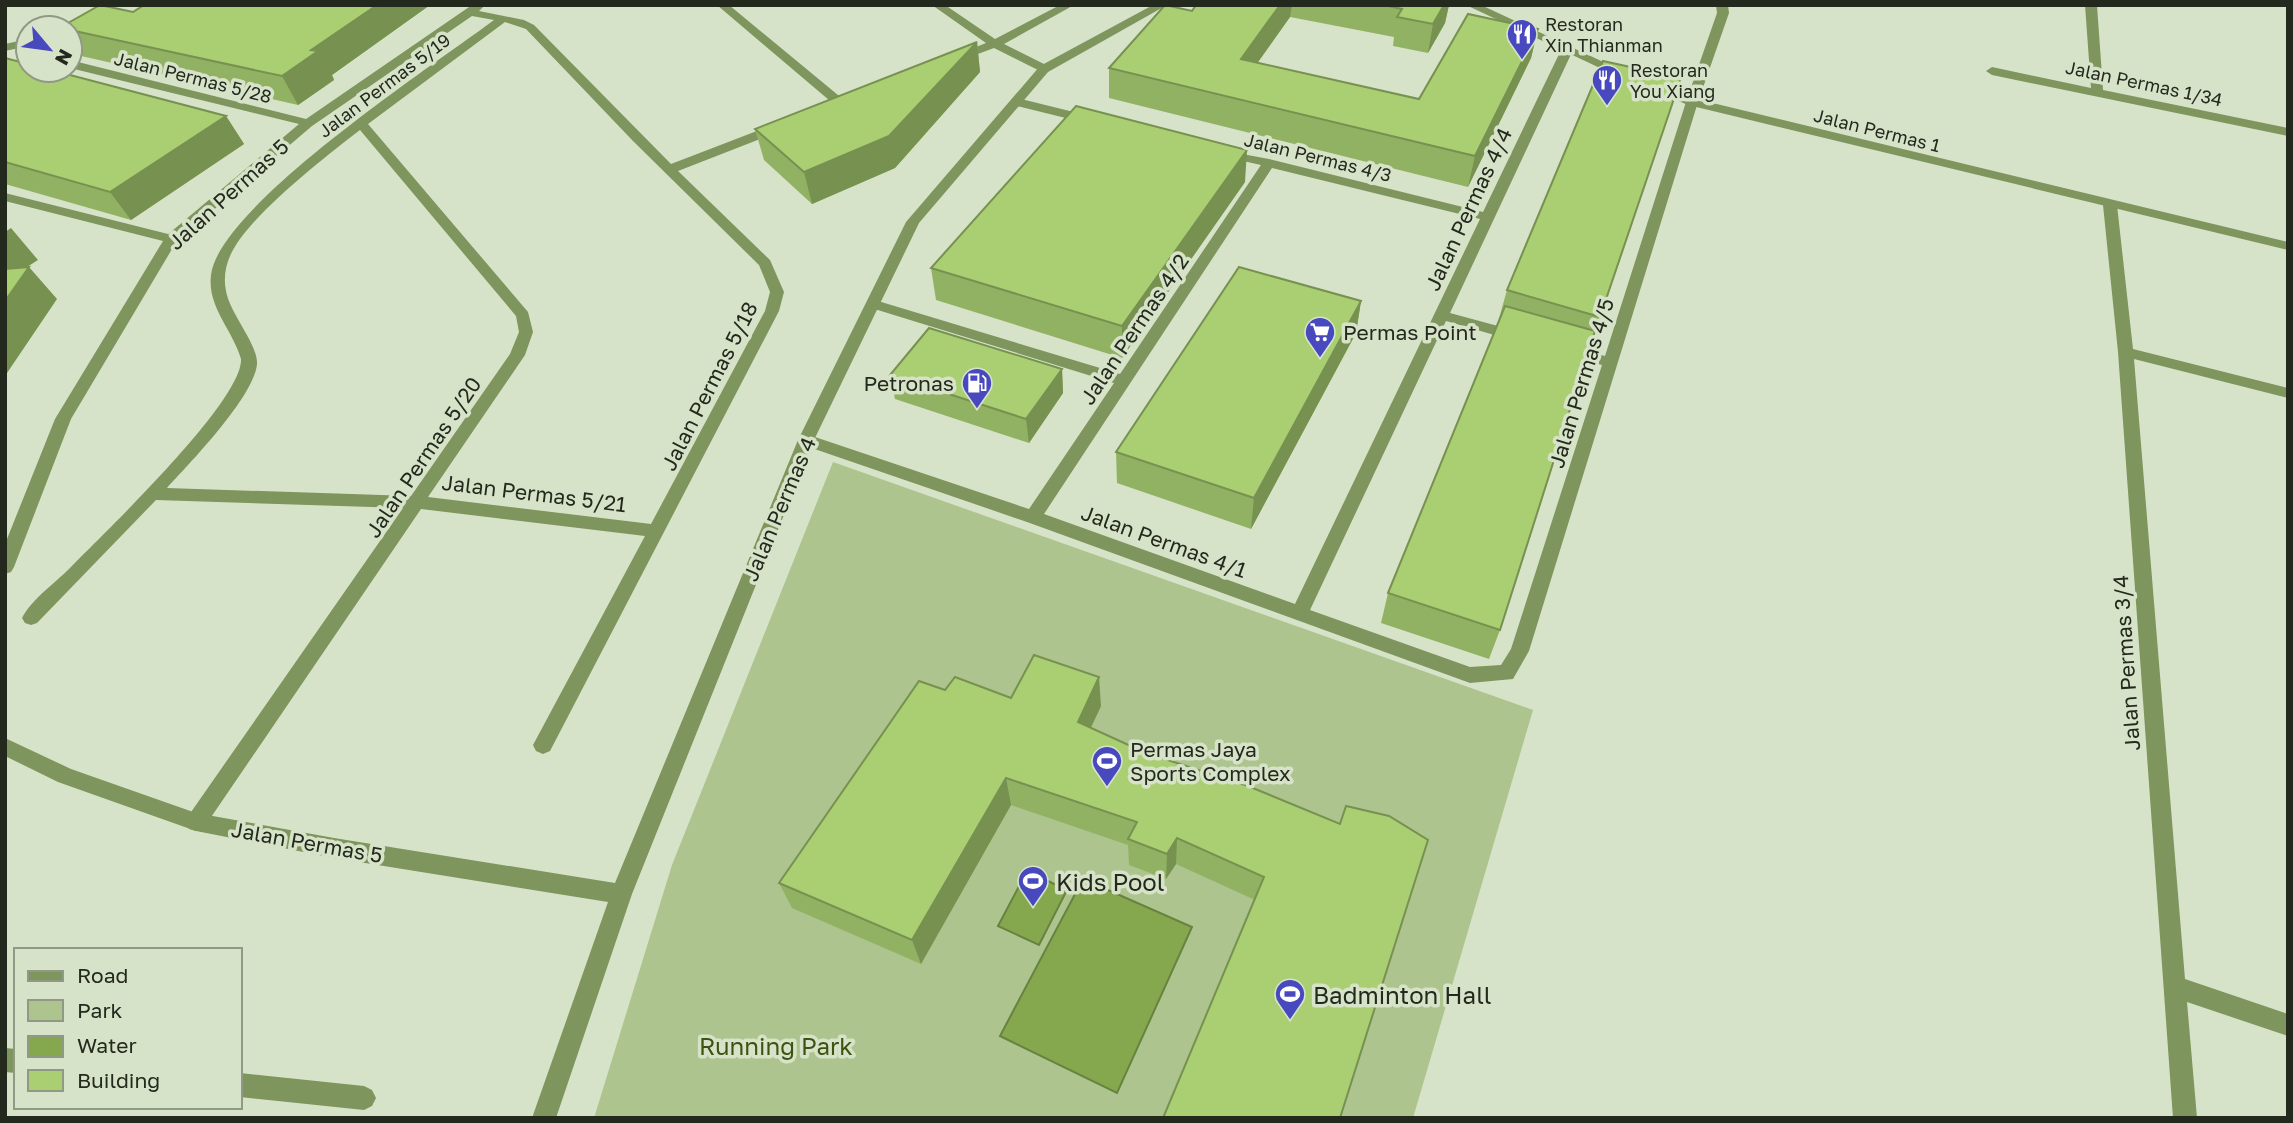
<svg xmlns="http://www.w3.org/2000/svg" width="2293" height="1123" font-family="'Golos Text',sans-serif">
	<rect width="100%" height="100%" fill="#d7e3c8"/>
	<path fill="#adc48e" d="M 833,462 L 1533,710 L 1413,1118 L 594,1118 L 672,865 Z"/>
	<path fill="#85a84e" stroke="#688240" stroke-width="2" d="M 1027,871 L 1067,890 L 1039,945 L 998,926 Z
		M 1083,879 L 1192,927 L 1117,1093 L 1000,1036 Z"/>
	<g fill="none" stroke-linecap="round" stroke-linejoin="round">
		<path fill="#7e955d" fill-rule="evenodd" d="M 472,5 L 485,5 L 479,11 L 524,20 L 534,25 L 671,164 L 775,124 L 783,124 L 783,130 L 678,171 L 770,260 L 784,292 L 779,311 L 550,751 L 543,754 L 536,751 L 533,745 L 645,536 L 421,509 L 203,829 L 196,831 L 189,829 L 186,822 L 189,815 L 403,508 L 156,500 L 37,623 L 31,625 L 25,623 L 22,618 C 32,599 55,583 70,568 C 103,534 243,401 241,359 C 233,330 207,307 211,275 C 219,206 434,65 494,20 L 472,16 L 312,126 L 176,242 L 171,243 L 164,239 L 166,236 L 299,124 L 70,68 L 70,60 L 306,119 ZM 505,22 L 526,29 L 633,141 L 759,265 L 770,292 L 765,311 L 651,524 L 428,497 L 525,355 L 533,332 L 528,312 L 368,124 ZM 360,130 L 516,316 L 519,332 L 510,354 L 411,496 L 167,488 C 190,463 254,397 257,364 C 258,344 230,314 226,291 C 223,277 226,262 233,250 C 254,212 325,157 360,130 Z
			M 717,5 L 729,5 L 844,100 L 844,106 L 836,106 Z
			M 932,5 L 945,5 L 995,39 L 1060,5 L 1074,5 L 1004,44 L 1048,66 L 1048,72 L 1044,73 L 994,48 L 959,61 L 951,61 L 951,57 L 986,43 Z
			M 1716,5 L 1728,5 L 1729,13 L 1698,102 L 1529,651 L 1513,679 L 1470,683 L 1027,522 L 800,444 L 798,440 L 800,436 L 812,436 L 1029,509 L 1114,383 L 868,307 L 866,304 L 868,301 L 878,301 L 1120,374 L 1261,165 L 1221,156 L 1221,150 L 1269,159 L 1483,212 L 1561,50 L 1571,48 L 1573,50 L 1450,313 L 1520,332 L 1522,336 L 1515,341 L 1446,321 L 1310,610 L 1470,667 L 1501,665 L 1511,649 L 1602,365 L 1561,354 L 1558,350 L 1566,345 L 1605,356 L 1686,102 L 1717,13 ZM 1272,168 L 1480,219 L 1295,604 L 1044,514 Z
			M 2085,5 L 2097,5 L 2103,90 L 2288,128 L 2288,136 L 1992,75 L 1986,71 L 1992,67 L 2091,88 Z
			M 28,39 L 28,46 L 5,51 L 5,44 Z
			M 1017,98 L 1094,117 L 1096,120 L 1090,124 L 1013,105 L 1011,102 Z
			M 2110,201 L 2117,205 L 2133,349 L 2288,388 L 2288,398 L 2134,359 L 2185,979 L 2288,1014 L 2288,1036 L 2187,1002 L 2197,1118 L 2173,1118 L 2118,352 L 2103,205 Z
			M 5,1048 L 16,1049 L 16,1073 L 5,1072 Z
			M 240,1073 L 364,1086 L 372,1090 L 376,1098 L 372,1106 L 364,1110 L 240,1097 Z"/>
		<path fill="#7e955d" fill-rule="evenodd" d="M 1153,5 L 1167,5 L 1048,72 L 919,223 L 814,440 L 632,894 L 556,1118 L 532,1118 L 608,902 L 334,858 L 196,831 L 58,782 L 5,756 L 5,738 L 71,769 L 196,813 L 334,838 L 615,883 L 798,440 L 906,222 L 1040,66 Z
			M 1466,5 L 1481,5 L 1627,73 L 1617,76 Z
			M 1654,82 L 1696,99 L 2288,242 L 2288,250 L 1688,105 L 1650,89 L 1648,86 Z
			M 5,193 L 176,236 L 178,239 L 71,419 L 14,567 L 11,572 L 5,574 L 5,544 L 55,419 L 163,241 L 5,201 Z"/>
	</g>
	<path fill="#92b263" d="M 144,5 L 430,5 L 332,75 L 334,80 L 298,105 L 81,56 L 70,41 L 70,28 L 133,12 Z
		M 1196,5 L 1449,5 L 1445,23 L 1428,53 L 1393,46 L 1394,37 L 1290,17 L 1257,63 L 1419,99 L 1538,29 L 1531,58 L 1468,187 L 1109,98 L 1109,68 L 1192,11 Z
		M 977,42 L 980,72 L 895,168 L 812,204 L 764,160 L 755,129 Z
		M 5,58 L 226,116 L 244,144 L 131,220 L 5,184 Z
		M 1681,78 L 1595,331 L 1500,630 L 1489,659 L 1381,623 L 1388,593 L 1498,322 L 1507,290 Z
		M 1245,182 L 1122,358 L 936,300 L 931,268 Z
		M 1361,301 L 1356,333 L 1251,529 L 1117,483 L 1116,452 Z
		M 1062,369 L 1063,393 L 1029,443 L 895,399 L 890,375 Z
		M 945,690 L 1011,698 L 1101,706 L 1091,728 L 1146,753 L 1340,824 L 1389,816 L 1255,900 L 1176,864 L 1166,879 L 1129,865 L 1128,845 L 1011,805 L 921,964 L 792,908 L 779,883 Z"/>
	<path fill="#779150" d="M 377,5 L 430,5 L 332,75 L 334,80 L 298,105 L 282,76 L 311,50 Z
		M 1280,5 L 1292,5 L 1290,17 L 1239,89 L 1241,59 Z
		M 1444,5 L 1449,5 L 1445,23 L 1428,53 L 1433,24 Z
		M 1538,29 L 1531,58 L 1468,187 L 1475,156 Z
		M 977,42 L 980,72 L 895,168 L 812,204 L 804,172 Z
		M 226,116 L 244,144 L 131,220 L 110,192 Z
		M 1247,150 L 1245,182 L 1122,358 L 1122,326 Z
		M 11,228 L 38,260 L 5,281 L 5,232 Z
		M 29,267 L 57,299 L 5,376 L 5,301 Z
		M 1361,301 L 1356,333 L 1251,529 L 1254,498 Z
		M 1062,369 L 1063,393 L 1029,443 L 1026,419 Z
		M 1099,677 L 1101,706 L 1080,750 L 1078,722 Z
		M 1006,778 L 1011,805 L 921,964 L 912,940 Z
		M 1177,838 L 1176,864 L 1166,879 L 1167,854 Z"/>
	<path fill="#aacf73" stroke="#779150" stroke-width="2" d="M 100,5 L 133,12 L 144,5 L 377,5 L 311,50 L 318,51 L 282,76 L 70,30 L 70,28 L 61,27 Z
		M 1165,5 L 1192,11 L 1196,5 L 1280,5 L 1241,59 L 1419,99 L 1468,14 L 1538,29 L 1475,156 L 1109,68 Z
		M 1384,5 L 1444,5 L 1433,24 L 1397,17 L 1402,9 Z
		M 977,42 L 889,136 L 804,172 L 755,129 Z
		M 5,58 L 28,64 L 28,70 L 51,70 L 226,116 L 110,192 L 5,162 Z
		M 1603,61 L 1681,78 L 1600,317 L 1507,290 Z
		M 1076,106 L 1247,150 L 1122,326 L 931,268 Z
		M 29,267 L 5,301 L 5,269 Z
		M 1239,267 L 1361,301 L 1254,498 L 1116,452 Z
		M 1505,306 L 1595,331 L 1500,630 L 1388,593 Z
		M 929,328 L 1062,369 L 1026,419 L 890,375 Z
		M 1034,655 L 1099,677 L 1078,722 L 1146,753 L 1248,786 L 1340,824 L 1346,806 L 1389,816 L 1428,840 L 1340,1118 L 1163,1118 L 1264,877 L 1177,838 L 1167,854 L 1128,839 L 1137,822 L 1006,778 L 912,940 L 779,883 L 919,681 L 945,690 L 955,677 L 1011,698 Z"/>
	<defs>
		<g id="restaurant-pin" transform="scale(1.575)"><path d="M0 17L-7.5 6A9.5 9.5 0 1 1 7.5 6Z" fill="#4949bf" stroke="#d7e3c8"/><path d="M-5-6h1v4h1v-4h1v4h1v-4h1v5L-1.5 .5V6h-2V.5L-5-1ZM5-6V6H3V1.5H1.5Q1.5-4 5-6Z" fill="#fff"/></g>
		<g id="supermarket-pin" transform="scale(1.575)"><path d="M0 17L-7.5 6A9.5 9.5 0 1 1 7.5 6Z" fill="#4949bf" stroke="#d7e3c8"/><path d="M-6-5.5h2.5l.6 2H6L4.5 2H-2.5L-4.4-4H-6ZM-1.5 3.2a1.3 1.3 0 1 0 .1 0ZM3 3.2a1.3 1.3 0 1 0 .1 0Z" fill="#fff"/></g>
		<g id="fuel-pin" transform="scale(1.575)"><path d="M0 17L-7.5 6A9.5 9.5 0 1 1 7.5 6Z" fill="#4949bf" stroke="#d7e3c8"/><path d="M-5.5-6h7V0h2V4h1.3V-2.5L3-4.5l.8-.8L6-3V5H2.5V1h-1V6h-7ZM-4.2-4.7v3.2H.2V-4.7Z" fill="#fff"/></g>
		<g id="stadium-pin" transform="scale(1.575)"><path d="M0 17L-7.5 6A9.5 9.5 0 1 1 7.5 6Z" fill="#4949bf" stroke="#d7e3c8"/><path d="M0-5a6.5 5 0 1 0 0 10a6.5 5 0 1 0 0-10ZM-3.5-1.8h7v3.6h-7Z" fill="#fff"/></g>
	</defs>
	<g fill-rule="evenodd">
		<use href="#restaurant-pin" x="1522" y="34"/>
		<use href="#restaurant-pin" x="1607" y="80"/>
		<use href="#supermarket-pin" x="1320" y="332"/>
		<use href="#fuel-pin" x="977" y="383"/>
		<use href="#stadium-pin" x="1107" y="761"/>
		<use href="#stadium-pin" x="1033" y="881"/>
		<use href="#stadium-pin" x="1290" y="994"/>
	</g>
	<g text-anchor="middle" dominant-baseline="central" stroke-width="7" stroke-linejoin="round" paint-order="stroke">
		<g font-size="18" fill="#24291e" stroke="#d7e3c8" text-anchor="start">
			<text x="1545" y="24">Restoran<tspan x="1545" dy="21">Xin Thianman</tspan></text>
			<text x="1630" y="70">Restoran<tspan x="1630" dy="21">You Xiang</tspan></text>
		</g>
		<g font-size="18" fill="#24291e" stroke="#d7e3c8">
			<text transform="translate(193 77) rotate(14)">Jalan Permas 5/28</text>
			<text transform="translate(2144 83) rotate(12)">Jalan Permas 1/34</text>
			<text transform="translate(384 85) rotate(-37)">Jalan Permas 5/19</text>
			<text transform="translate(1877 130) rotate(14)">Jalan Permas 1</text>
			<text transform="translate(1318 157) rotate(14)">Jalan Permas 4/3</text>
		</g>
		<g font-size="21" fill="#24291e" stroke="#d7e3c8">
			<text transform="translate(228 194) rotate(-42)">Jalan Permas 5</text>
			<text transform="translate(1468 209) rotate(-65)">Jalan Permas 4/4</text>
			<text transform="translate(1134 329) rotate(-56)">Jalan Permas 4/2</text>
			<text transform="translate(1581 383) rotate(-73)">Jalan Permas 4/5</text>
			<text transform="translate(709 386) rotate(-63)">Jalan Permas 5/18</text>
			<text transform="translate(423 457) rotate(-56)">Jalan Permas 5/20</text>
			<text transform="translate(534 493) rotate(7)">Jalan Permas 5/21</text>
			<text transform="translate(779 509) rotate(-67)">Jalan Permas 4</text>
			<text transform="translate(1164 541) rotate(20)">Jalan Permas 4/1</text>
			<text transform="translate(2126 663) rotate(-94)">Jalan Permas 3/4</text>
			<text transform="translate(307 842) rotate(10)">Jalan Permas 5</text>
		</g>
		<g font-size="21" fill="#24291e" stroke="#d7e3c8" text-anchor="start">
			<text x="1343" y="332">Permas Point</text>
			<text x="954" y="383" text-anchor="end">Petronas</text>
			<text x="1130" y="749">Permas Jaya<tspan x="1130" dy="24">Sports Complex</tspan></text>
		</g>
		<g font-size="24" fill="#24291e" stroke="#d7e3c8" text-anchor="start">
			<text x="1056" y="881">Kids Pool</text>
			<text x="1313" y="994">Badminton Hall</text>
		</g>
		<g font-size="24" fill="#3d5312" stroke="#d7e3c8">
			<text x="776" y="1045">Running Park</text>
		</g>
	</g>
	<rect width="2293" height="1123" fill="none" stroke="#24291e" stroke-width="14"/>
	<rect x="14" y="948" width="228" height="161" fill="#d7e3c8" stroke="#8f9984" stroke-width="2"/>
	<rect x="28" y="971" width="35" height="10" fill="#7e955d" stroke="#8f9984" stroke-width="2"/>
	<text x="77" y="983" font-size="21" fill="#24291e">Road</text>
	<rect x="28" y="1000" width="35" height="21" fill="#adc48e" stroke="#8f9984" stroke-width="2"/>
	<text x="77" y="1018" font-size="21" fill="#24291e">Park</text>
	<rect x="28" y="1036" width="35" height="21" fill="#85a84e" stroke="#8f9984" stroke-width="2"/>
	<text x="77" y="1053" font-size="21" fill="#24291e">Water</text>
	<rect x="28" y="1070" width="35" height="21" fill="#aacf73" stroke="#8f9984" stroke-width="2"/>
	<text x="77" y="1088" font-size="21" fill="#24291e">Building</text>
	<g transform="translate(49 49) rotate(119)"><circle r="33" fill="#d7e3c8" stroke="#8f9984" stroke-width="2"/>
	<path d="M0-5L12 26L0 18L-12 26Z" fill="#4949bf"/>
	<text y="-10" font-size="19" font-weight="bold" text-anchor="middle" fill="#24291e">N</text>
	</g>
</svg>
